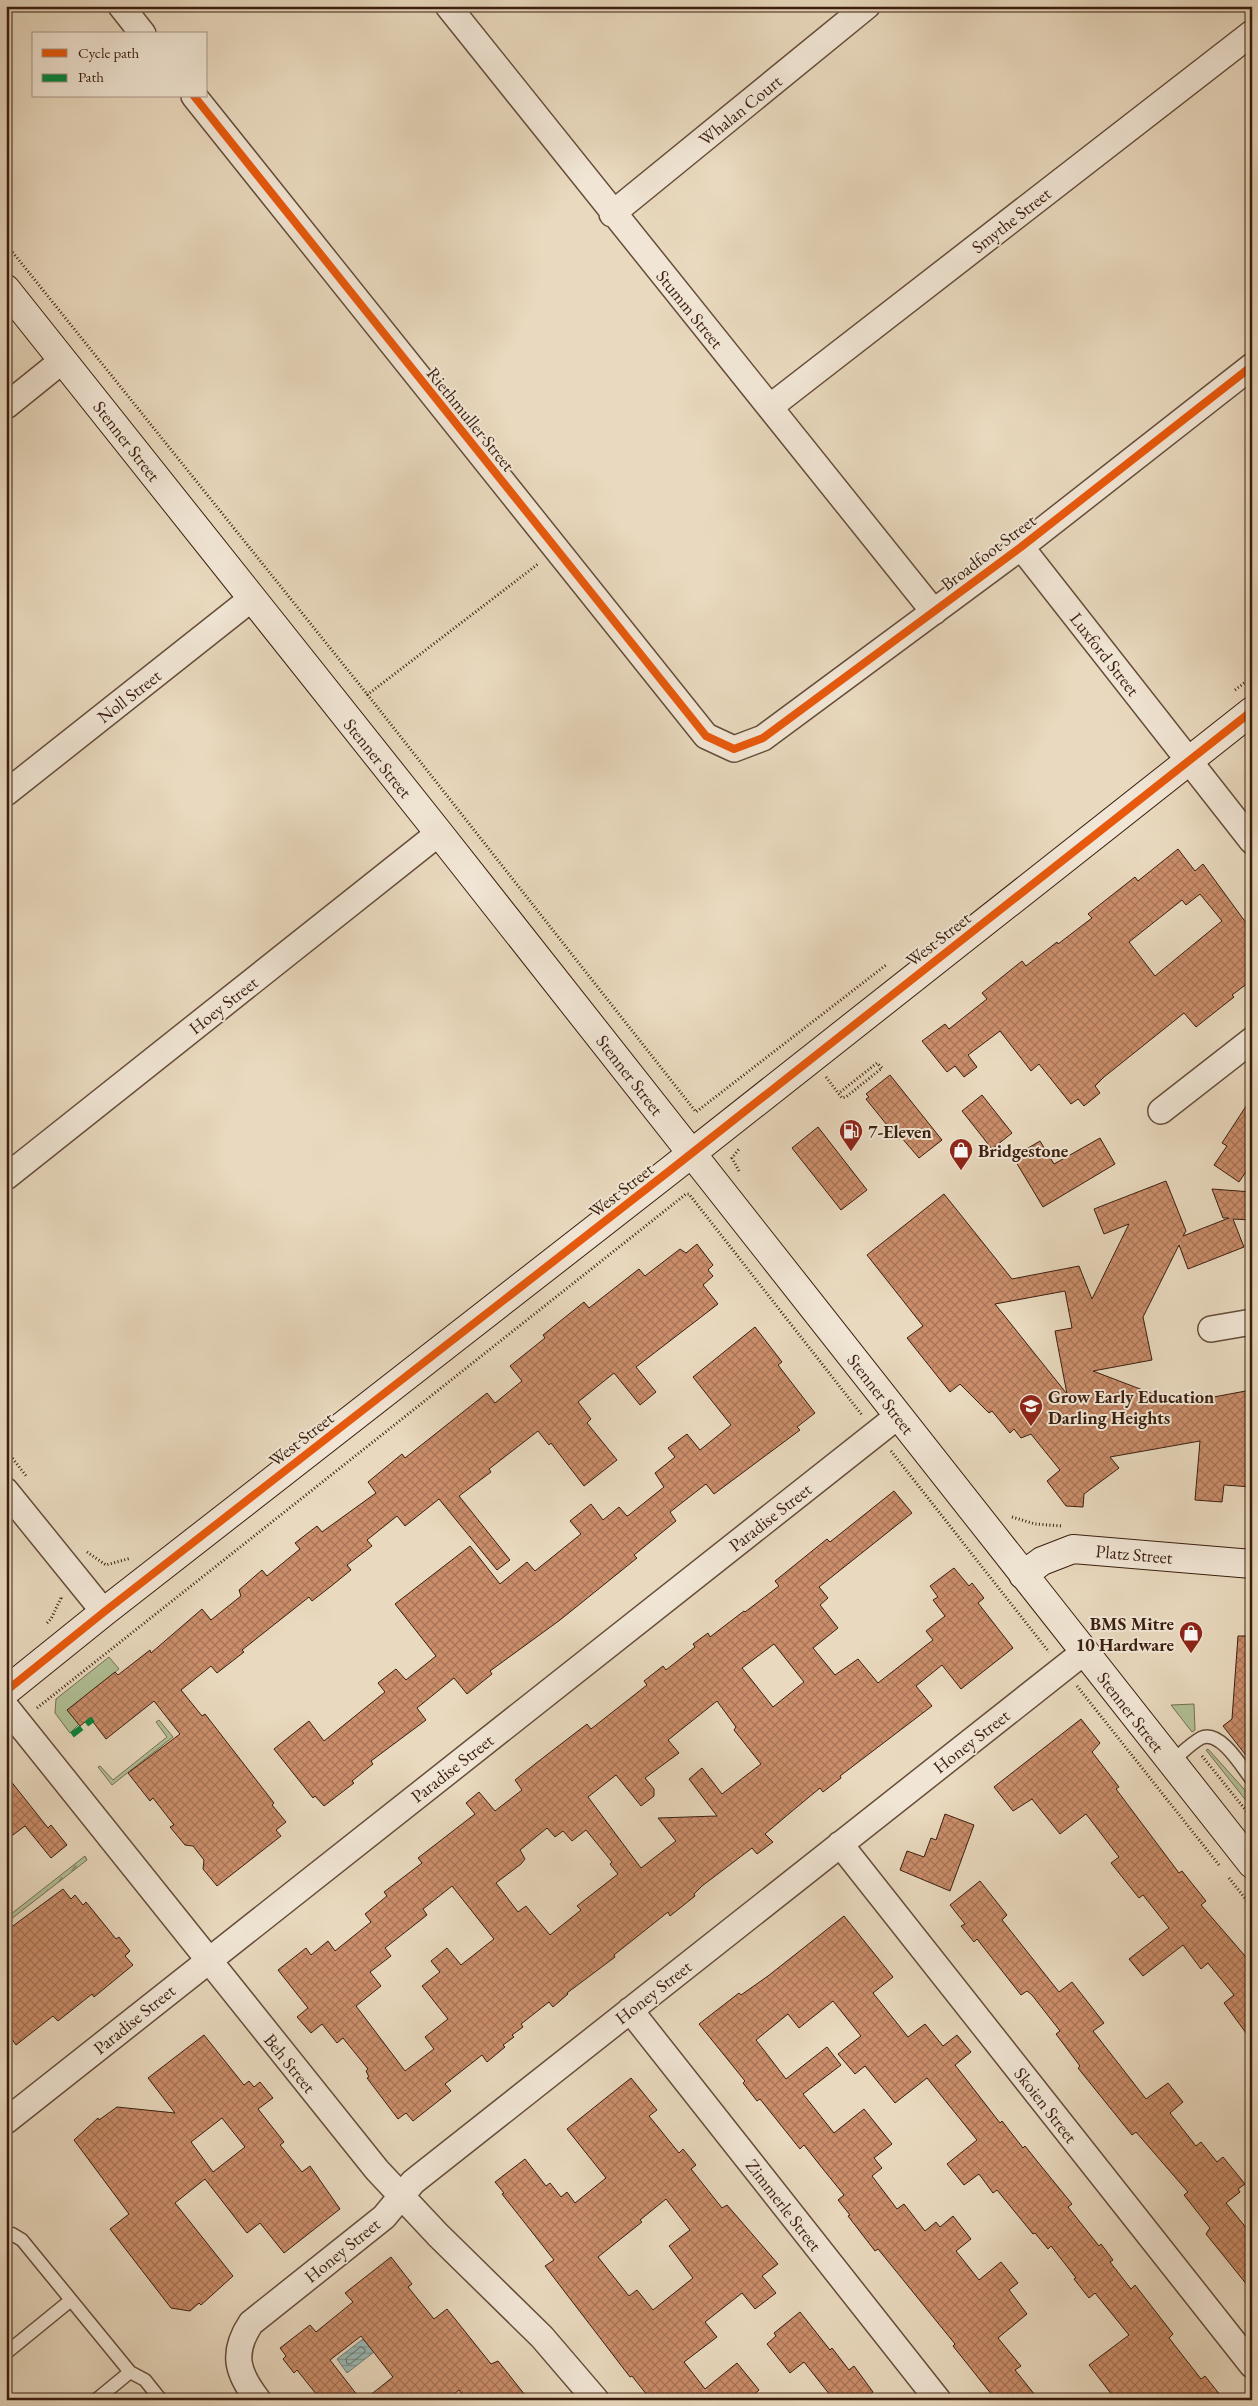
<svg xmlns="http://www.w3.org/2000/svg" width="1258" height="2406" font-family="'EB Garamond',serif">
	<defs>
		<pattern id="forest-firs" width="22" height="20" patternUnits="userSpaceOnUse" patternTransform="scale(1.25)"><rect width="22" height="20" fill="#b1c095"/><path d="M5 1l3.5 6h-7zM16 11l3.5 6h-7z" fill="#919b78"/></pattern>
		<pattern id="water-rules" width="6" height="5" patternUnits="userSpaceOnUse" patternTransform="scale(1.25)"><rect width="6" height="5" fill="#99b9b7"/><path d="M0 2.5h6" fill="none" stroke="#7e9693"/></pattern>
		<pattern id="building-cross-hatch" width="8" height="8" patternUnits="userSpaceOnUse" patternTransform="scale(1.25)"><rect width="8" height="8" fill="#cb8e6b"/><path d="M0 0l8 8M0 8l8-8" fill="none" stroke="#a67356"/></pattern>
	</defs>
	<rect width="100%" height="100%" fill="#e9d9be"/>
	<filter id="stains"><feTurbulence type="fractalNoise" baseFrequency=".004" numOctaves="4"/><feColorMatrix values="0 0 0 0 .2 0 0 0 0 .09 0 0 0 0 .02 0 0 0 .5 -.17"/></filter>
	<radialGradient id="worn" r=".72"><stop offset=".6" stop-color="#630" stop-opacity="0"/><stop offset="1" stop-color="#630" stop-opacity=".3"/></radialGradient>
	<path fill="url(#forest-firs)" stroke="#766f52" d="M 85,1856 L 87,1860 L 6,1923 L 6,1918 Z"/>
	<path fill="#b1c095" stroke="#766f52" d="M 109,1657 L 119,1669 L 68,1710 L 79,1724 L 70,1733 L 55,1713 L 56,1699 Z
		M 1194,1704 L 1195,1730 L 1192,1732 L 1171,1705 Z
		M 159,1720 L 173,1737 L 112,1785 L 98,1767 L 100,1766 L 113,1780 L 167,1737 L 156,1722 Z
		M 1208,1749 L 1252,1798 L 1252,1808 L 1206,1750 Z"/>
	<path fill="url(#water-rules)" stroke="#737b73" d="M 363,2339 L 374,2352 L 347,2373 L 337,2359 Z"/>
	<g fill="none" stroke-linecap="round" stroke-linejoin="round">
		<path stroke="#6a6c62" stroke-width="1" d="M 361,2347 L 365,2349 L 365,2352 L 350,2364 L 347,2364 L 346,2359 Z"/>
	</g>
	<path fill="url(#building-cross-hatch)" stroke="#3a1e0e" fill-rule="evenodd" d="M 1178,849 L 1195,871 L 1203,864 L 1252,931 L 1252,980 L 1232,995 L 1234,997 L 1196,1027 L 1184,1013 L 1104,1077 L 1095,1086 L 1100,1093 L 1084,1106 L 1078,1099 L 1071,1104 L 1039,1064 L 1031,1071 L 1000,1031 L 968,1055 L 977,1067 L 964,1077 L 955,1066 L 947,1072 L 922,1041 L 945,1024 L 949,1029 L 987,999 L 982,993 L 1022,961 L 1026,966 L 1057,942 L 1058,944 L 1092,918 L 1088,914 L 1135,877 L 1138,881 ZM 1200,894 L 1222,921 L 1155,976 L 1129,942 L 1182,900 L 1186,905 Z
		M 890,1075 L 942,1140 L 919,1158 L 901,1137 L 899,1140 L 866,1099 L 869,1097 L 866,1094 Z
		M 982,1095 L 1012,1133 L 992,1149 L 962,1111 Z
		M 1252,1097 L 1252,1163 L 1239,1182 L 1214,1165 L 1227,1146 L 1222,1143 Z
		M 818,1127 L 867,1190 L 841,1210 L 792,1148 Z
		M 1100,1138 L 1115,1164 L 1043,1207 L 1013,1157 L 1040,1141 L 1054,1164 Z
		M 1166,1181 L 1186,1231 L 1183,1236 L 1229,1218 L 1223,1218 L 1212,1189 L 1252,1192 L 1252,1220 L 1233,1219 L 1244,1247 L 1188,1269 L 1179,1245 L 1143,1317 L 1152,1360 L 1093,1371 L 1169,1400 L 1202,1394 L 1203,1399 L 1251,1390 L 1247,1436 L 1252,1440 L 1252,1487 L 1224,1485 L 1222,1502 L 1195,1500 L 1200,1441 L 1110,1457 L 1119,1468 L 1084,1494 L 1083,1507 L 1066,1506 L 1047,1481 L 1060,1470 L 1031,1434 L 1021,1438 L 1014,1429 L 1010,1433 L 992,1411 L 989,1413 L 960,1384 L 950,1392 L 907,1338 L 923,1326 L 867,1255 L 944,1194 L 1012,1279 L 1079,1266 L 1092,1299 L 1129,1224 L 1104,1234 L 1094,1209 ZM 1065,1291 L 1072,1328 L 1055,1331 L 1067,1394 L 995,1304 Z
		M 697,1244 L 713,1265 L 708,1270 L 713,1276 L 703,1285 L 718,1304 L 636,1367 L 656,1392 L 640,1405 L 614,1373 L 578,1402 L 591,1419 L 587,1423 L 617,1460 L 584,1486 L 551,1443 L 549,1445 L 538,1431 L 489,1469 L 491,1472 L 459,1496 L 510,1560 L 497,1570 L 439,1499 L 405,1526 L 397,1516 L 367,1540 L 372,1546 L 347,1565 L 351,1570 L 330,1587 L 312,1601 L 309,1597 L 242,1650 L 244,1652 L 217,1673 L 211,1666 L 181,1690 L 202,1716 L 205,1714 L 274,1803 L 272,1805 L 286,1822 L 276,1830 L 281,1836 L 217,1886 L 203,1869 L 204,1860 L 193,1846 L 185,1845 L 170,1827 L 174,1825 L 153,1798 L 150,1801 L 128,1773 L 180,1734 L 154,1701 L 106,1739 L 90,1718 L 80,1726 L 67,1710 L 115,1672 L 118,1675 L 150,1650 L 151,1653 L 202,1609 L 211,1620 L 241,1596 L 239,1590 L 262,1570 L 267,1576 L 300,1549 L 295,1543 L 317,1526 L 322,1532 L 376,1493 L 368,1482 L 402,1454 L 405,1458 L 487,1393 L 495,1403 L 522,1381 L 510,1366 L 545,1338 L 543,1335 L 584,1302 L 589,1308 L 639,1269 L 645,1276 L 680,1249 L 686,1253 Z
		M 755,1327 L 782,1362 L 778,1365 L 815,1413 L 797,1427 L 800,1430 L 714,1494 L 706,1484 L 670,1512 L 676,1521 L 634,1555 L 637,1558 L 560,1620 L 490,1671 L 492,1674 L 467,1694 L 454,1678 L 417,1708 L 426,1720 L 371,1761 L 373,1764 L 352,1781 L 354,1783 L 324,1806 L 315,1796 L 313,1798 L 274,1749 L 309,1721 L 324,1741 L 385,1692 L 378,1683 L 396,1669 L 406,1680 L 436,1656 L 395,1604 L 470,1546 L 500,1584 L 527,1562 L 535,1571 L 581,1534 L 570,1521 L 591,1504 L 603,1520 L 619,1507 L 627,1516 L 629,1515 L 664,1487 L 655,1473 L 675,1457 L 668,1448 L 687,1434 L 700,1450 L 731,1425 L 693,1377 Z
		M 894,1491 L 912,1513 L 819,1587 L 828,1598 L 820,1605 L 838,1628 L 813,1648 L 835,1675 L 858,1659 L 878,1683 L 933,1640 L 926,1631 L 945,1616 L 933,1600 L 938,1597 L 930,1586 L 954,1568 L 969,1586 L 972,1583 L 984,1598 L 978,1603 L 1013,1648 L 961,1689 L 942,1665 L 916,1686 L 932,1706 L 840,1776 L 841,1778 L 823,1792 L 820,1788 L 791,1812 L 765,1834 L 773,1842 L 757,1854 L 752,1848 L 702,1886 L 694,1894 L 695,1896 L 670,1916 L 668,1912 L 614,1955 L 615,1957 L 567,1993 L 568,1994 L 553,2007 L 549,2002 L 521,2024 L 523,2027 L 512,2035 L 514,2037 L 503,2045 L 505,2047 L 487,2062 L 482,2055 L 445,2084 L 451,2091 L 413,2121 L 406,2113 L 398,2119 L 367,2078 L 369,2077 L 366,2071 L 368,2069 L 343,2038 L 337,2043 L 322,2024 L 311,2033 L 297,2017 L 308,2008 L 278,1970 L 306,1948 L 311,1955 L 328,1941 L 335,1951 L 371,1922 L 365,1914 L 387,1896 L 384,1892 L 422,1863 L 418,1858 L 475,1814 L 466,1803 L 479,1792 L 495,1811 L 522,1790 L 515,1780 L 535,1764 L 587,1724 L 591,1729 L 647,1685 L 644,1681 L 663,1666 L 666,1670 L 695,1647 L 693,1644 L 708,1633 L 710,1637 L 744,1611 L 745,1612 L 779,1586 L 775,1581 L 827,1539 L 830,1542 ZM 774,1644 L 804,1682 L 773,1707 L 742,1668 ZM 717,1701 L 736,1727 L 734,1730 L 761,1764 L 722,1794 L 702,1768 L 689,1779 L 717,1816 L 658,1818 L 676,1841 L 641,1868 L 588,1797 L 616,1775 L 641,1806 L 654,1796 L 654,1789 L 645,1778 L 679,1753 L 668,1740 ZM 547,1828 L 555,1837 L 563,1831 L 572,1841 L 586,1830 L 612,1862 L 610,1864 L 618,1874 L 577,1906 L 581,1910 L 550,1935 L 526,1906 L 518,1912 L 496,1883 L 521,1864 L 525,1859 L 520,1850 ZM 452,1886 L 494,1939 L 461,1965 L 447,1948 L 431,1961 L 440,1972 L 422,1986 L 448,2019 L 425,2037 L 434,2049 L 405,2071 L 356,2006 L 381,1986 L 370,1972 L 391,1956 L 385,1948 L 427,1915 L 423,1909 Z
		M 1238,1636 L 1252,1636 L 1252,1763 L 1223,1726 L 1232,1719 Z
		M 1081,1719 L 1100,1743 L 1092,1752 L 1119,1787 L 1116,1789 L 1179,1873 L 1182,1871 L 1206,1901 L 1201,1905 L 1252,1964 L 1252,2041 L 1224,2003 L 1234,1995 L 1208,1963 L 1201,1969 L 1183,1945 L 1143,1976 L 1129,1959 L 1169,1928 L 1143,1895 L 1139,1898 L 1111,1863 L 1119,1857 L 1086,1814 L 1060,1834 L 1032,1799 L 1013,1811 L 994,1787 Z
		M 6,1775 L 48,1828 L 51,1825 L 67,1845 L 51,1858 L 25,1826 L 6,1840 Z
		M 945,1814 L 974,1825 L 950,1891 L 900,1870 L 907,1851 L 924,1857 L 931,1838 L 936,1840 Z
		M 980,1881 L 1007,1915 L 1002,1920 L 1059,1992 L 1072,1982 L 1104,2023 L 1093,2031 L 1146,2099 L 1168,2083 L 1183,2102 L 1170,2113 L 1196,2146 L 1201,2142 L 1217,2162 L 1223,2157 L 1245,2184 L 1238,2189 L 1240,2192 L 1226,2203 L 1252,2235 L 1252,2291 L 1206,2234 L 1210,2228 L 1184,2195 L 1188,2192 L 1136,2132 L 1132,2135 L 1078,2068 L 1080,2066 L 1056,2034 L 1060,2031 L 1032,1995 L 1027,1991 L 1021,1995 L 977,1939 L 974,1942 L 961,1926 L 965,1924 L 950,1905 Z
		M 63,1889 L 71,1899 L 75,1895 L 83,1905 L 86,1902 L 116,1939 L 119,1937 L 130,1951 L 125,1956 L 133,1965 L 94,1997 L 92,1994 L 58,2021 L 53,2016 L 16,2045 L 6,2031 L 6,1931 Z
		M 844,1916 L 893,1977 L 873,1993 L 908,2037 L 925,2024 L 943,2046 L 957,2035 L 971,2052 L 955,2065 L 1000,2123 L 1002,2121 L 1023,2148 L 1025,2146 L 1041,2166 L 1072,2204 L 1068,2207 L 1099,2246 L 1101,2244 L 1113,2260 L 1110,2262 L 1131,2289 L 1135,2285 L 1173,2334 L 1169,2338 L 1201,2379 L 1205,2376 L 1224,2400 L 1116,2400 L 1089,2365 L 1129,2335 L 1095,2293 L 1089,2298 L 1074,2279 L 1076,2278 L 1051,2246 L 1048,2249 L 1035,2233 L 1033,2234 L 997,2190 L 993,2193 L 979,2174 L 964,2185 L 947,2164 L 977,2140 L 927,2078 L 895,2103 L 865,2066 L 855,2074 L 838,2054 L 861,2036 L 833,2001 L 799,2028 L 788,2014 L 756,2040 L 786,2079 L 827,2047 L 841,2065 L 803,2094 L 834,2133 L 864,2109 L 892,2144 L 874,2158 L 882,2168 L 872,2176 L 897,2209 L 904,2204 L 925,2231 L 936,2222 L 940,2227 L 953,2216 L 971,2239 L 956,2251 L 979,2280 L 1001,2262 L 1018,2283 L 1009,2290 L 1027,2314 L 998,2338 L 1021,2366 L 1015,2370 L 1039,2400 L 996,2400 L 953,2346 L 955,2344 L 900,2276 L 878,2249 L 875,2251 L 848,2216 L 850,2215 L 838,2200 L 844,2195 L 823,2169 L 804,2145 L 800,2149 L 760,2099 L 757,2101 L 743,2083 L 745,2081 L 699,2024 L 739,1993 L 741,1995 L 768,1976 Z
		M 204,2035 L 244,2085 L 249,2081 L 254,2087 L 260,2082 L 273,2098 L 258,2109 L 284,2142 L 280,2145 L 302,2172 L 310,2166 L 340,2209 L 284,2253 L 260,2223 L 247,2233 L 205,2179 L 175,2203 L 233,2276 L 201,2305 L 199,2303 L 190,2311 L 171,2308 L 110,2229 L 129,2214 L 74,2140 L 98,2118 L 99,2120 L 117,2107 L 175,2113 L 148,2078 ZM 222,2118 L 245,2147 L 213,2172 L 191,2142 Z
		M 631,2078 L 657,2110 L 649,2116 L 679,2153 L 683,2149 L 696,2165 L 691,2169 L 722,2208 L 727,2205 L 778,2264 L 762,2276 L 776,2293 L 755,2309 L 742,2293 L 705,2322 L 717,2337 L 684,2362 L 705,2389 L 737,2363 L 759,2390 L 748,2400 L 651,2400 L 632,2376 L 630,2377 L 545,2266 L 554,2260 L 502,2194 L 504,2193 L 495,2182 L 525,2159 L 546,2186 L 550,2183 L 561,2197 L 567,2192 L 575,2203 L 606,2178 L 567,2129 ZM 666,2199 L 690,2230 L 669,2246 L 693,2278 L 653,2310 L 637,2290 L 629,2296 L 598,2257 L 642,2222 L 640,2220 Z
		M 391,2257 L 412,2284 L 408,2287 L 434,2319 L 447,2309 L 491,2364 L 498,2361 L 529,2400 L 466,2400 L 459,2390 L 447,2400 L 364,2400 L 393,2377 L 361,2336 L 330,2360 L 361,2400 L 321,2400 L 297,2370 L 294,2373 L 283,2359 L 286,2356 L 280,2348 L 310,2325 L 316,2332 L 353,2302 L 345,2293 Z
		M 800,2312 L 830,2350 L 832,2348 L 849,2370 L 854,2366 L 873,2392 L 864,2400 L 834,2400 L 804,2362 L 790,2373 L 767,2344 L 776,2336 L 774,2333 Z"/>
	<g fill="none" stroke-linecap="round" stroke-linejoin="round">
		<g stroke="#664d3a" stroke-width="15">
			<path id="lane" d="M 1171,1762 C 1180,1755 1190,1744 1201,1738 C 1220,1729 1242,1767 1252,1780
				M 6,2235 L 12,2234 L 22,2240 L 130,2372 L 145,2380 L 161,2400
				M 6,2353 L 71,2300
				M 96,2400 L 130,2372"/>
		</g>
		<g stroke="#664d3a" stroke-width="28">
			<path id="street" d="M 121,6 L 143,34
				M 448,6 L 934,612
				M 194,96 L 706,736 L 734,749 L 763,738 L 1021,547 L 1252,366
				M 612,214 L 867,6
				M 6,406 L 63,360
				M 770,407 L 1252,33
				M 1021,547 L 1252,841
				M 6,793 L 251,599
				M 1161,1111 L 1252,1040
				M 6,1177 L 439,833
				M 1211,1329 L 1252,1322
				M 6,1491 L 104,1612
				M 6,1707 L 377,2170 L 438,2235 L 542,2337 L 596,2400
				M 840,1844 L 1252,2365
				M 630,2010 L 938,2400
				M 6,2121 L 898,1416
				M 258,2400 C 237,2373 231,2353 251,2323 L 384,2217 L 413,2182 L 1084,1652"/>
		</g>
		<g stroke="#3a1e0e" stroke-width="30">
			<path id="secondary" d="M 6,289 L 439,833 L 1252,1864
				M 1023,1575 L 1042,1561 L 1073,1549 L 1252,1564
				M 6,1691 L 104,1612 L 668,1172 L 1252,711"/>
		</g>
		<path stroke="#3a1e0e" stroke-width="3" stroke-dasharray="1 2.5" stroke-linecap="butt" d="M 6,244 L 367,694 L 696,1112 L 886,965
			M 1235,690 L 1252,677
			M 367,695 L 538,564
			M 826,1077 L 842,1098 L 846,1097 L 882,1068 L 877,1063 L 839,1093
			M 739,1171 L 732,1158 L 739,1149
			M 6,1450 L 27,1477
			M 891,1451 L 1049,1652
			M 1012,1517 L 1035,1524 L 1062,1526
			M 87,1552 L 106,1565 L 131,1558
			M 47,1623 L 51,1619 L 61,1598 L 60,1596
			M 1077,1686 L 1219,1865
			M 37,1708 L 686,1194 L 689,1194 L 862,1415
			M 1202,1756 L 1252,1818
			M 1229,1878 L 1252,1907"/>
		<use href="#lane" stroke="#f1e6d5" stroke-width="12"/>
		<use href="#street" stroke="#f1e6d5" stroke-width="25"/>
		<use href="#secondary" stroke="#f1e6d5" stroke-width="28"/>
		<path stroke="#00873e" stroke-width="6" stroke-dasharray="12 6" stroke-linecap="butt" d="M 72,1735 L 93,1719"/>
		<g stroke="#f1e6d5" stroke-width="11">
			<path id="cycleway" d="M 194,96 L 706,736 L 734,749 L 763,738 L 1021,547 L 1252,366
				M 6,1691 L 104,1612 L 668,1172 L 1252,711"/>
		</g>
		<use href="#cycleway" stroke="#e8590c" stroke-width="8"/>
	</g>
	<defs>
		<g id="fuel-pin" transform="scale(1.25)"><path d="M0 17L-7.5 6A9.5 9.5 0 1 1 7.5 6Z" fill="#8f2418" stroke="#f1e6d5"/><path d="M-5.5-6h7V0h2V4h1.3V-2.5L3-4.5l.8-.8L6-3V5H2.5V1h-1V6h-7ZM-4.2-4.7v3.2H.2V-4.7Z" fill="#fff"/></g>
		<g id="shop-pin" transform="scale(1.25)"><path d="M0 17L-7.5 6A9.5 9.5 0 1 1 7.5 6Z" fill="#8f2418" stroke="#f1e6d5"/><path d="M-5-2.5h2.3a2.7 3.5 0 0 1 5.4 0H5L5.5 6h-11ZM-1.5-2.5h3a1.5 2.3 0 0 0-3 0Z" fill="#fff"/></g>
		<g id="school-pin" transform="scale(1.25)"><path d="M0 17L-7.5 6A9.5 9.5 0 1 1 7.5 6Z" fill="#8f2418" stroke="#f1e6d5"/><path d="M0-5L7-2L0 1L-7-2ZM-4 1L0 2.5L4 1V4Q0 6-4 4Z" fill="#fff"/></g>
	</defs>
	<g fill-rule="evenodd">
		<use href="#fuel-pin" x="851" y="1131"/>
		<use href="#shop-pin" x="961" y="1150"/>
		<use href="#school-pin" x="1031" y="1406"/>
		<use href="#shop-pin" x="1191" y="1633"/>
	</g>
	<g text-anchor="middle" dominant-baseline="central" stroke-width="4" stroke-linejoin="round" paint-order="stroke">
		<g font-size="18" fill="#3a1e0e" stroke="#f1e6d5">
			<text transform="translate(740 110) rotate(-39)">Whalan Court</text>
			<text transform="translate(1011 220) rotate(-38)">Smythe Street</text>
			<text transform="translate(690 309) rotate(51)">Stumm Street</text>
			<text transform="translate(471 419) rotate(51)">Riethmuller Street</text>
			<text transform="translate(127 441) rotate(52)">Stenner Street</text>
			<text transform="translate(988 552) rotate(-37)">Broadfoot Street</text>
			<text transform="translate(1105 654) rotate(52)">Luxford Street</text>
			<text transform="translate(129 696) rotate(-38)">Noll Street</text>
			<text transform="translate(378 758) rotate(51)">Stenner Street</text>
			<text transform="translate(938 939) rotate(-38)">West Street</text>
			<text transform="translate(223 1005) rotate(-38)">Hoey Street</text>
			<text transform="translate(630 1075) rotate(52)">Stenner Street</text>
			<text transform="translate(621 1190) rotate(-38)">West Street</text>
			<text transform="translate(881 1394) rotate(52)">Stenner Street</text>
			<text transform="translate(301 1439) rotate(-38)">West Street</text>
			<text transform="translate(770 1517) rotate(-38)">Paradise Street</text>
			<text transform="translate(1134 1554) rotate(5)">Platz Street</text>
			<text transform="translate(1131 1712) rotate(52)">Stenner Street</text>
			<text transform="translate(971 1741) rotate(-38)">Honey Street</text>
			<text transform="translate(452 1768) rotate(-38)">Paradise Street</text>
			<text transform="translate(653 1992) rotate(-38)">Honey Street</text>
			<text transform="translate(134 2019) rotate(-39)">Paradise Street</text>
			<text transform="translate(290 2063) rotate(51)">Beh Street</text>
			<text transform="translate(1046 2105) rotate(52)">Skoien Street</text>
			<text transform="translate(784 2205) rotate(52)">Zimmerle Street</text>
			<text transform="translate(342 2250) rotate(-39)">Honey Street</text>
		</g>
		<g font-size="18" font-weight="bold" fill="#3a1e0e" stroke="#f1e6d5" text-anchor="start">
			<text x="868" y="1131">7-Eleven</text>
			<text x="978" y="1150">Bridgestone</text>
			<text x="1048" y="1396">Grow Early Education<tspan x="1048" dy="21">Darling Heights</tspan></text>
			<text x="1174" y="1623" text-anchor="end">BMS Mitre<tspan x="1174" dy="21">10 Hardware</tspan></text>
		</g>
	</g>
	<rect width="1258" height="2406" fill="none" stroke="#e9d9be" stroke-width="25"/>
	<rect x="8" y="8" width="1243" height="2391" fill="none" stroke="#3a1e0e" stroke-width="2.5"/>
	<rect x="12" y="12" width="1233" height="2381" fill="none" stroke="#3a1e0e"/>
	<rect x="32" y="32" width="175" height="65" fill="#f1e6d5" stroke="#a89685"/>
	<rect x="42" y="49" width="25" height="8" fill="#e8590c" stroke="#a89685"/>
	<text x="78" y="58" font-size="15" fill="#3a1e0e">Cycle path</text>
	<rect x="42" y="74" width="25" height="8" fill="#00873e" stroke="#a89685"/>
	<text x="78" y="82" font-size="15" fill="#3a1e0e">Path</text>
	<rect width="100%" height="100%" filter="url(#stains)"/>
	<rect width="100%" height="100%" fill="url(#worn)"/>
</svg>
